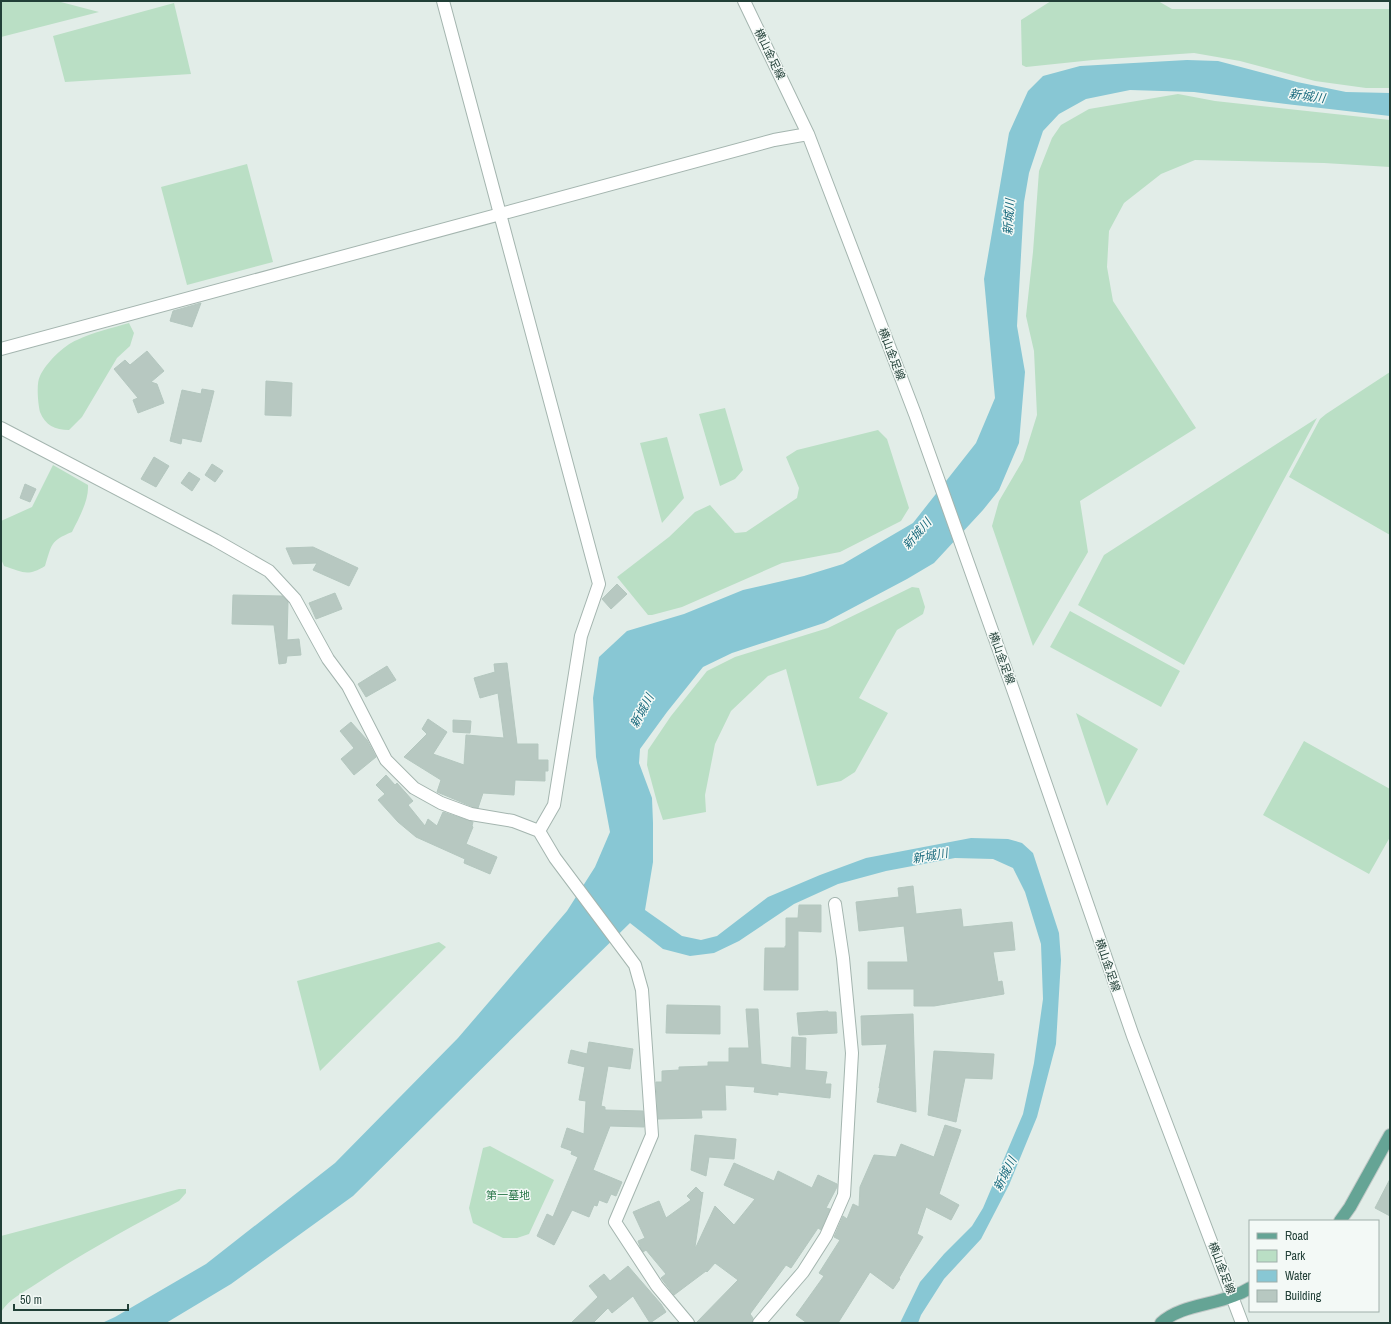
<svg xmlns="http://www.w3.org/2000/svg" width="1391" height="1324" font-family="'Archivo Narrow','Noto Sans JP',sans-serif">
	<rect width="100%" height="100%" fill="#e2ede8"/>
	<path fill="#badfc5" d="M 1,1 L 57,1 L 99,12 L 1,37 Z
		M 1051,1 L 1158,1 L 1172,9 L 1390,9 L 1390,88 L 1366,88 L 1315,81 L 1240,61 L 1194,53 L 1093,60 L 1026,67 L 1022,65 L 1021,20 Z
		M 174,3 L 191,74 L 65,82 L 53,36 Z
		M 1178,94 L 1215,101 L 1390,120 L 1390,167 L 1324,163 L 1195,160 L 1161,174 L 1124,203 L 1109,231 L 1107,267 L 1113,301 L 1196,428 L 1080,501 L 1088,552 L 1033,646 L 992,526 L 999,501 L 1023,460 L 1037,415 L 1034,351 L 1026,316 L 1033,252 L 1039,171 L 1052,138 L 1061,125 L 1089,109 Z
		M 247,164 L 273,262 L 187,285 L 161,187 Z
		M 129,323 L 134,333 L 130,346 L 117,358 L 82,417 L 69,430 C 55,430 45,425 40,412 C 38,404 36,383 40,376 C 46,363 64,345 77,340 C 93,332 112,328 129,323 Z
		M 1390,372 L 1390,535 L 1289,477 L 1320,419 L 1326,414 Z
		M 725,408 L 743,470 L 735,479 L 720,486 L 699,414 Z
		M 1317,418 L 1184,665 L 1078,605 L 1104,555 Z
		M 878,430 L 887,439 L 909,508 L 901,521 L 840,552 L 782,563 L 682,607 L 652,615 L 648,615 L 617,577 L 669,537 L 695,512 L 710,505 L 735,533 L 746,532 L 797,498 L 799,488 L 786,457 L 797,450 Z
		M 667,437 L 684,498 L 662,523 L 640,443 Z
		M 53,465 L 88,485 C 89,500 79,518 72,532 C 50,541 52,544 45,566 C 27,577 23,572 4,566 L 1,559 L 1,521 L 32,507 Z
		M 912,587 L 919,588 L 925,607 L 923,614 L 897,630 L 859,698 L 888,713 L 855,772 L 841,781 L 817,786 L 786,669 L 768,676 L 731,711 L 715,744 L 705,795 L 706,812 L 663,820 L 657,802 L 647,765 L 648,750 L 671,716 L 707,671 L 735,657 L 828,628 Z
		M 1070,611 L 1180,671 L 1161,707 L 1050,647 Z
		M 1076,713 L 1138,749 L 1107,806 Z
		M 1304,741 L 1390,789 L 1390,837 L 1369,874 L 1263,815 Z
		M 439,942 L 446,947 L 320,1071 L 297,981 Z
		M 490,1146 L 554,1180 L 529,1234 L 517,1238 L 503,1238 L 473,1223 L 469,1208 L 483,1148 Z
		M 179,1189 L 186,1189 L 186,1193 L 179,1201 C 131,1227 82,1253 36,1284 C 24,1292 9,1299 1,1312 L 1,1236 Z"/>
	<path fill="#88c7d4" d="M 1187,60 L 1218,61 L 1297,82 L 1346,92 L 1390,93 L 1390,116 L 1286,104 L 1194,92 L 1130,90 L 1086,99 L 1059,114 L 1043,131 L 1029,173 L 1024,202 L 1017,326 L 1025,372 L 1019,443 L 999,490 L 983,510 L 934,563 L 907,579 L 824,623 L 732,653 L 703,667 L 667,712 L 640,749 L 639,763 L 652,798 L 653,823 L 653,862 L 645,910 L 682,936 L 701,940 L 717,936 L 768,897 L 820,875 L 866,858 L 971,838 L 1008,839 L 1022,843 L 1033,853 L 1059,933 L 1061,960 L 1056,1044 L 1037,1117 L 1009,1185 L 981,1239 L 944,1279 L 921,1315 L 918,1323 L 900,1323 L 920,1282 L 944,1254 L 972,1226 L 983,1208 L 1023,1114 L 1034,1063 L 1043,999 L 1041,944 L 1025,892 L 1013,868 L 993,859 L 955,858 L 886,871 L 838,884 L 794,904 L 739,941 L 714,953 L 690,956 L 663,949 L 630,923 L 544,1007 L 353,1196 L 231,1284 L 166,1323 L 102,1323 L 115,1317 L 206,1264 L 335,1163 L 458,1038 L 567,911 L 595,867 L 610,832 L 596,757 L 593,698 L 599,657 L 627,631 L 684,614 L 743,590 L 804,576 L 843,564 L 913,523 L 976,443 L 995,398 L 984,279 L 1009,133 L 1028,91 L 1043,76 L 1080,66 Z"/>
	<path fill="#b7c8c1" stroke="#b4c7bf" d="M 201,303 L 192,327 L 170,321 L 173,311 Z
		M 147,351 L 164,371 L 151,382 L 157,384 L 164,403 L 138,413 L 133,400 L 138,398 L 114,369 L 125,360 L 130,365 Z
		M 266,381 L 292,383 L 291,416 L 265,415 Z
		M 202,389 L 214,391 L 201,442 L 182,438 L 181,444 L 170,441 L 182,390 L 201,394 Z
		M 154,457 L 169,466 L 156,487 L 141,479 Z
		M 212,464 L 223,471 L 215,482 L 205,475 Z
		M 189,472 L 200,479 L 192,491 L 181,483 Z
		M 25,484 L 36,489 L 30,502 L 20,498 Z
		M 313,547 L 358,568 L 349,586 L 313,570 L 317,563 L 293,564 L 286,548 Z
		M 617,584 L 627,594 L 611,609 L 602,599 Z
		M 335,593 L 342,609 L 316,619 L 309,603 Z
		M 233,595 L 282,596 L 288,602 L 287,640 L 299,639 L 301,655 L 287,656 L 286,663 L 279,664 L 274,625 L 232,624 Z
		M 507,663 L 517,744 L 538,744 L 538,760 L 548,760 L 548,771 L 545,771 L 545,781 L 515,780 L 514,795 L 483,793 L 478,808 L 473,807 L 437,792 L 441,780 L 404,757 L 427,734 L 422,729 L 428,719 L 447,732 L 433,754 L 464,765 L 466,735 L 504,738 L 498,693 L 480,698 L 474,678 L 495,672 L 494,664 Z
		M 387,666 L 396,680 L 366,697 L 358,684 Z
		M 453,720 L 471,721 L 470,733 L 453,732 Z
		M 351,722 L 367,740 L 376,757 L 354,775 L 341,759 L 354,748 L 340,731 Z
		M 386,775 L 395,785 L 397,783 L 413,801 L 408,805 L 425,826 L 428,819 L 437,826 L 443,812 L 473,822 L 472,826 L 473,827 L 466,844 L 497,857 L 490,874 L 464,863 L 465,859 L 416,837 L 398,822 L 378,800 L 385,794 L 376,785 Z
		M 913,886 L 916,914 L 961,909 L 963,927 L 1012,922 L 1015,950 L 993,952 L 998,982 L 1002,981 L 1004,994 L 934,1006 L 914,1006 L 914,989 L 868,989 L 868,962 L 908,962 L 904,926 L 859,931 L 856,902 L 899,897 L 898,888 Z
		M 799,905 L 821,905 L 821,932 L 798,931 L 798,990 L 764,990 L 765,948 L 785,948 L 785,946 L 786,946 L 786,918 L 798,918 Z
		M 667,1005 L 720,1006 L 720,1034 L 666,1033 Z
		M 746,1009 L 758,1009 L 761,1064 L 791,1068 L 792,1037 L 806,1038 L 805,1070 L 827,1072 L 825,1084 L 831,1084 L 830,1098 L 778,1092 L 778,1095 L 754,1092 L 755,1087 L 725,1085 L 726,1110 L 701,1110 L 702,1118 L 658,1119 L 656,1082 L 662,1082 L 662,1071 L 679,1070 L 679,1067 L 708,1066 L 708,1062 L 729,1062 L 729,1048 L 749,1048 Z
		M 828,1011 L 828,1012 L 836,1012 L 837,1033 L 799,1035 L 797,1013 Z
		M 913,1014 L 916,1112 L 877,1102 L 880,1088 L 879,1088 L 887,1044 L 862,1045 L 861,1016 Z
		M 589,1042 L 633,1049 L 630,1069 L 608,1066 L 601,1106 L 605,1107 L 605,1110 L 643,1111 L 644,1127 L 610,1126 L 593,1170 L 622,1182 L 616,1196 L 611,1194 L 607,1203 L 599,1200 L 597,1206 L 594,1205 L 589,1217 L 572,1210 L 554,1245 L 537,1236 L 547,1214 L 553,1217 L 578,1157 L 571,1154 L 572,1151 L 561,1147 L 567,1128 L 584,1134 L 586,1101 L 579,1100 L 585,1067 L 568,1063 L 571,1050 L 587,1054 Z
		M 934,1051 L 994,1054 L 992,1079 L 965,1078 L 956,1122 L 928,1115 Z
		M 945,1125 L 961,1130 L 939,1194 L 959,1205 L 951,1220 L 926,1207 L 917,1234 L 923,1237 L 899,1278 L 900,1279 L 893,1289 L 870,1272 L 838,1323 L 807,1323 L 796,1315 L 824,1276 L 819,1273 L 840,1240 L 834,1237 L 843,1216 L 847,1219 L 853,1204 L 859,1207 L 860,1187 L 874,1155 L 896,1157 L 901,1144 L 934,1157 Z
		M 695,1135 L 736,1139 L 734,1159 L 709,1157 L 706,1176 L 691,1170 Z
		M 734,1163 L 774,1181 L 778,1171 L 812,1188 L 818,1175 L 837,1184 L 837,1187 L 826,1208 L 830,1209 L 821,1230 L 818,1228 L 791,1268 L 786,1265 L 750,1314 L 753,1318 L 752,1323 L 696,1323 L 738,1280 L 715,1263 L 707,1272 L 706,1271 L 674,1295 L 661,1278 L 666,1274 L 646,1250 L 643,1252 L 641,1249 L 638,1241 L 645,1238 L 633,1212 L 659,1201 L 666,1218 L 691,1200 L 687,1196 L 696,1187 L 702,1193 L 703,1192 L 695,1247 L 696,1247 L 715,1206 L 734,1225 L 755,1199 L 724,1185 Z
		M 1390,1179 L 1390,1216 L 1375,1208 Z
		M 628,1266 L 661,1304 L 666,1312 L 650,1323 L 633,1296 L 612,1313 L 608,1308 L 593,1323 L 571,1323 L 598,1297 L 589,1286 L 604,1274 L 610,1281 Z"/>
	<g fill="none" stroke-linecap="round" stroke-linejoin="round">
		<g stroke="#a4b5af" stroke-width="14">
			<path id="minor" d="M 443,1 L 599,584 L 581,636 L 554,805 L 539,831
				M 744,1 L 808,134 L 915,414 L 1016,698 L 1133,1036 L 1242,1323
				M 1,349 L 774,140 L 808,134
				M 1,428 L 215,540 L 269,571 L 295,599 L 328,659 L 348,686 L 386,760 L 414,788 L 441,803 L 471,814 L 513,821 L 539,831 L 555,858 L 635,965 L 642,990 L 652,1135 L 615,1222 L 657,1286 L 688,1323
				M 759,1323 L 803,1272 L 826,1236 L 844,1195 L 852,1053 L 843,958 L 835,904"/>
		</g>
		<g stroke="#c1c9c7" stroke-width="14">
			<path id="major" d="M 1340,1221 L 1350,1207 L 1390,1135
				M 1161,1323 C 1178,1306 1212,1305 1233,1296 C 1239,1294 1245,1291 1250,1288"/>
		</g>
		<use href="#minor" stroke="#fff" stroke-width="12"/>
		<use href="#major" stroke="#65a495" stroke-width="12"/>
	</g>
	<g text-anchor="middle" dominant-baseline="central" stroke-width="3" stroke-linejoin="round" paint-order="stroke">
		<g font-size="11" fill="#213f37" stroke="#f3f9f6">
			<text transform="translate(770 54) rotate(64)">横山金足線</text>
			<text transform="translate(892 354) rotate(69)">横山金足線</text>
			<text transform="translate(1002 658) rotate(70)">横山金足線</text>
			<text transform="translate(1108 965) rotate(71)">横山金足線</text>
			<text transform="translate(1222 1268) rotate(69)">横山金足線</text>
		</g>
		<g font-size="11" fill="#2a7749" stroke="#f3f9f6">
			<text x="508" y="1195">第一墓地</text>
		</g>
		<g font-size="12" font-style="italic" fill="#196a7d" stroke="#f3f9f6">
			<text transform="translate(1307 96) rotate(8)">新城川</text>
			<text transform="translate(1009 217) rotate(-86)">新城川</text>
			<text transform="translate(917 534) rotate(-49)">新城川</text>
			<text transform="translate(642 711) rotate(-62)">新城川</text>
			<text transform="translate(930 856) rotate(-10)">新城川</text>
			<text transform="translate(1005 1174) rotate(-63)">新城川</text>
		</g>
	</g>
	<rect width="1391" height="1324" fill="none" stroke="#213f37" stroke-width="4"/>
	<rect x="1249" y="1220" width="130" height="92" fill="#f3f9f6" stroke="#9fafaa"/>
	<rect x="1257" y="1233" width="20" height="6" fill="#65a495" stroke="#9fafaa"/>
	<text x="1285" y="1240" font-size="12" fill="#213f37">Road</text>
	<rect x="1257" y="1250" width="20" height="12" fill="#badfc5" stroke="#9fafaa"/>
	<text x="1285" y="1260" font-size="12" fill="#213f37">Park</text>
	<rect x="1257" y="1270" width="20" height="12" fill="#88c7d4" stroke="#9fafaa"/>
	<text x="1285" y="1280" font-size="12" fill="#213f37">Water</text>
	<rect x="1257" y="1290" width="20" height="12" fill="#b7c8c1" stroke="#9fafaa"/>
	<text x="1285" y="1300" font-size="12" fill="#213f37">Building</text>
	<path d="M14 1304v6h114v-6" fill="none" stroke="#213f37" stroke-width="2"/>
	<text x="20" y="1304" font-size="12" fill="#213f37" stroke="#f3f9f6" stroke-width="3" paint-order="stroke">50 m</text>
</svg>
